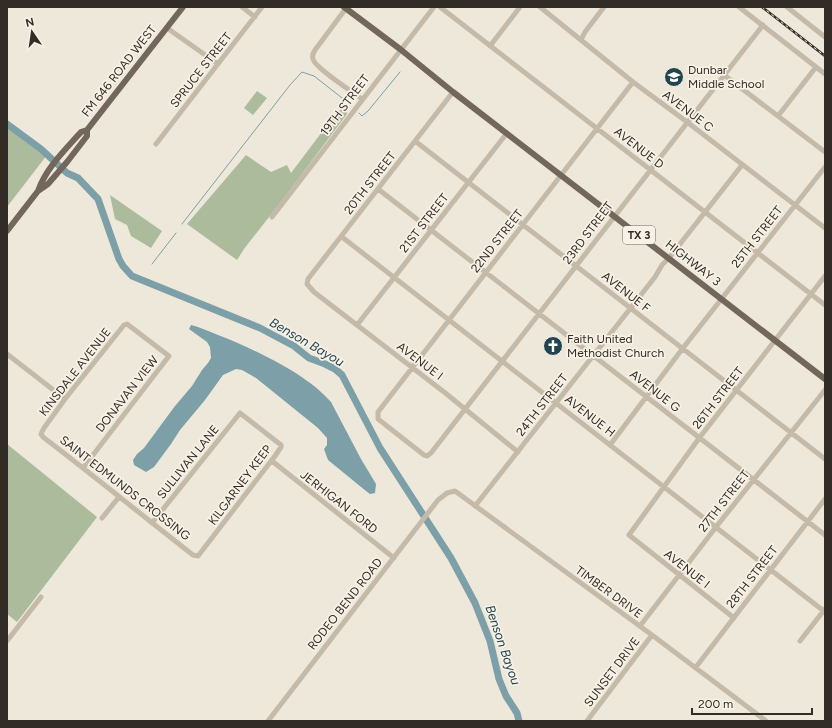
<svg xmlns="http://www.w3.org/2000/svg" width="832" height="728" font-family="Figtree,sans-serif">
	<rect width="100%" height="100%" fill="#eee8da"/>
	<path fill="#acbb9c" d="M 257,91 L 267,98 L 253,115 L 244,108 Z
		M 345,107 L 347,114 L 290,190 L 244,249 L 237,260 L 187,224 L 246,155 L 271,172 L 287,165 L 291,173 L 337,112 Z
		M 7,125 L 47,155 L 7,207 Z
		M 110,195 L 162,231 L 151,248 L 131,236 L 127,225 L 115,219 Z
		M 7,444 L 97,517 L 17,622 L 7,614 Z"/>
	<path fill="#7c9fa8" d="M 191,325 C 203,328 215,334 226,338 C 259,352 307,374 331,402 L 361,459 L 376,484 L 375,493 L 370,494 L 366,491 L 328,460 L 324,449 L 327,445 L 327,438 L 318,428 L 256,378 L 242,370 L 236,369 L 223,375 L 205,400 L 180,430 L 171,444 L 154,467 L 146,472 L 134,465 L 133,460 L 137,454 L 144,448 L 175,406 L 192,386 L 202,370 L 208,363 L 211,358 L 210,347 L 207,342 L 189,329 Z"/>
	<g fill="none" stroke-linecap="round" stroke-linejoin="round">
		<path stroke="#7c9fa8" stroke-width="1" d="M 359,113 L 362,116 L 368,111 L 400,72
			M 182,224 L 290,85 L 302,72 L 314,76 L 351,105
			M 152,264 L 176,233
			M 147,283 L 148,281"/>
		<path stroke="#7c9fa8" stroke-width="7" d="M 7,124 L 41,149 L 67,173 L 78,178 L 98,199 L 119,259 L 123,266 L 132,276 L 260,328 L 294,346 L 309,358 L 325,364 L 335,369 L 342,375 L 380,448 L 451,558 L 475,603 L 490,641 L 499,679 L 506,696 L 517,713 L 519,721"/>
		<path stroke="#c5b9a7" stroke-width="5" d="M 242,7 L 255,17
			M 347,7 L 315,50 C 313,53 312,56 313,59 C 315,68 353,92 362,99
			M 440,7 L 825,305
			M 540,7 L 633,82 L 687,122 L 825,228
			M 739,7 L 825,74
			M 787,7 L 825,37
			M 167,28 L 218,64
			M 581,40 L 585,32 L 604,7
			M 490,46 L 520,7
			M 724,75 L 825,152
			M 633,82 L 378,412 L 378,419 L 424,455 L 427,456 L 431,453 L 763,25
			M 453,92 L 308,279 L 307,284 L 314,292 L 444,392 L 518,452
			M 778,116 L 816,67
			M 415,141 L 825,459
			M 156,144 L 262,7
			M 378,189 L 825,535
			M 272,217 L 434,7
			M 342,237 L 825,612
			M 357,325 L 507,133
			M 7,354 L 65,399
			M 610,445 L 683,348 L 825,167
			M 272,461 L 394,558
			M 83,468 L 169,356 L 127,324 L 124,325 L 65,399 L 44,428 L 41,434 L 43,437 C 94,476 143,516 193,555 L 198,556 L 275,456 L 281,447 L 281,445 L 240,413 L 152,523
			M 475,506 L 655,277 L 662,265 L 669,258 L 742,165
			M 102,518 L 119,497
			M 734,618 L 629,535 L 700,437 L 825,276
			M 640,626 L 716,527 L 825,390
			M 7,641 L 41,597
			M 800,641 L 825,609
			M 696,667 L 825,499
			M 268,721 L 438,500 L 447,493 L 455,491 L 652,635 L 766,721
			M 587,721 L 652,635"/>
		<path stroke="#73665a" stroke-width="6" d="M 344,7 L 400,49 L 453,92 L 825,379
			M 38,191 C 46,168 65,150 81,132 L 87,130 L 183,7
			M 7,231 L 38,191 L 48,184 L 67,162 L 87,136 L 87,130"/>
		<g stroke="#322c27" stroke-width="2.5">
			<path id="rail" d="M 762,7 L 825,56"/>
		</g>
		<use href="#rail" stroke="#f7f1e6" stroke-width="1" stroke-dasharray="3" stroke-linecap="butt"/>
	</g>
	<defs>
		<g id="school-disc" transform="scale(1)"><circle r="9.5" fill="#21454f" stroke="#f7f1e6"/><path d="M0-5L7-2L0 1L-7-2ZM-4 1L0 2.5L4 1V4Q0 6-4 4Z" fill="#fff"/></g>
		<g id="church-disc" transform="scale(1)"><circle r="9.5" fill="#21454f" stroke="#f7f1e6"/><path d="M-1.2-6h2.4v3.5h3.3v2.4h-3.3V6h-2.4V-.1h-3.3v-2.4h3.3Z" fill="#fff"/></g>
	</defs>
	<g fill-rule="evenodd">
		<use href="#school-disc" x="674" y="77"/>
		<use href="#church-disc" x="553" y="346"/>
	</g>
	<g text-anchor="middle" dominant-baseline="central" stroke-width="3.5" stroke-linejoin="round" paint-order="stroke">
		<rect fill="#f7f1e6" stroke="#6d6760" stroke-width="1" x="623" y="226" width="32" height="18" rx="3"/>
		<g font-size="11" font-weight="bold" fill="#322c27">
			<text x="639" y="235">TX 3</text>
		</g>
		<g font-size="12" fill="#322c27" stroke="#f7f1e6">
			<text transform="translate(201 70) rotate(-52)">SPRUCE STREET</text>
			<text transform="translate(119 71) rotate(-52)">FM 646 ROAD WEST</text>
			<text transform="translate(345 105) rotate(-53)">19TH STREET</text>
			<text transform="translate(688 111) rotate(37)">AVENUE C</text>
			<text transform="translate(639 148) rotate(38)">AVENUE D</text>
			<text transform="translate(370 183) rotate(-52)">20TH STREET</text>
			<text transform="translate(424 223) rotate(-52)">21ST STREET</text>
			<text transform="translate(588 233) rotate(-53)">23RD STREET</text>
			<text transform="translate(757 237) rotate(-52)">25TH STREET</text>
			<text transform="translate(497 241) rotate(-52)">22ND STREET</text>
			<text transform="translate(693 263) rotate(38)">HIGHWAY 3</text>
			<text transform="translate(626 292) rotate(38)">AVENUE F</text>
			<text transform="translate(420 361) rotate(37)">AVENUE I</text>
			<text transform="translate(75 372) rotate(-52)">KINSDALE AVENUE</text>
			<text transform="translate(655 391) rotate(38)">AVENUE G</text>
			<text transform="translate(127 394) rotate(-52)">DONAVAN VIEW</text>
			<text transform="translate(718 398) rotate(-52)">26TH STREET</text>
			<text transform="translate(542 405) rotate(-52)">24TH STREET</text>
			<text transform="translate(590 416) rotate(38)">AVENUE H</text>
			<text transform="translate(188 462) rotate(-51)">SULLIVAN LANE</text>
			<text transform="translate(240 485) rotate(-53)">KILGARNEY KEEP</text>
			<text transform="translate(125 488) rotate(38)">SAINT EDMUNDS CROSSING</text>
			<text transform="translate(724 501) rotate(-52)">27TH STREET</text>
			<text transform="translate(339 502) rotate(38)">JERHIGAN FORD</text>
			<text transform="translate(687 569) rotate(38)">AVENUE I</text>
			<text transform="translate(752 577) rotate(-52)">28TH STREET</text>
			<text transform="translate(609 592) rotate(36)">TIMBER DRIVE</text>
			<text transform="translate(345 604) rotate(-52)">RODEO BEND ROAD</text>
			<text transform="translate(612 672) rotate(-53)">SUNSET DRIVE</text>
		</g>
		<g font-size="12" fill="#322c27" stroke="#f7f1e6" text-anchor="start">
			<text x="688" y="70">Dunbar<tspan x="688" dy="14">Middle School</tspan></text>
			<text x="567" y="339">Faith United<tspan x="567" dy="14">Methodist Church</tspan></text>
		</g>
		<g font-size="13" font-style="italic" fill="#21454f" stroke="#f7f1e6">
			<text transform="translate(307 342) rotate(30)">Benson Bayou</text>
			<text transform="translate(503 645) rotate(71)">Benson Bayou</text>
		</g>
	</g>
	<rect width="832" height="728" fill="none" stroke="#322c27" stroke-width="16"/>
	<g transform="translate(32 32) rotate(347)" stroke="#f7f1e6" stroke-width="3" paint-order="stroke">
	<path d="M0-3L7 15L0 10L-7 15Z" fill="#322c27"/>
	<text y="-6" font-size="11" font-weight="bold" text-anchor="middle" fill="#322c27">N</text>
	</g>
	<path d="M692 708v6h120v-6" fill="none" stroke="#322c27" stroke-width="2"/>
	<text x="698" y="708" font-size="12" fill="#322c27" stroke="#f7f1e6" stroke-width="3" paint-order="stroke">200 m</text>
</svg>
